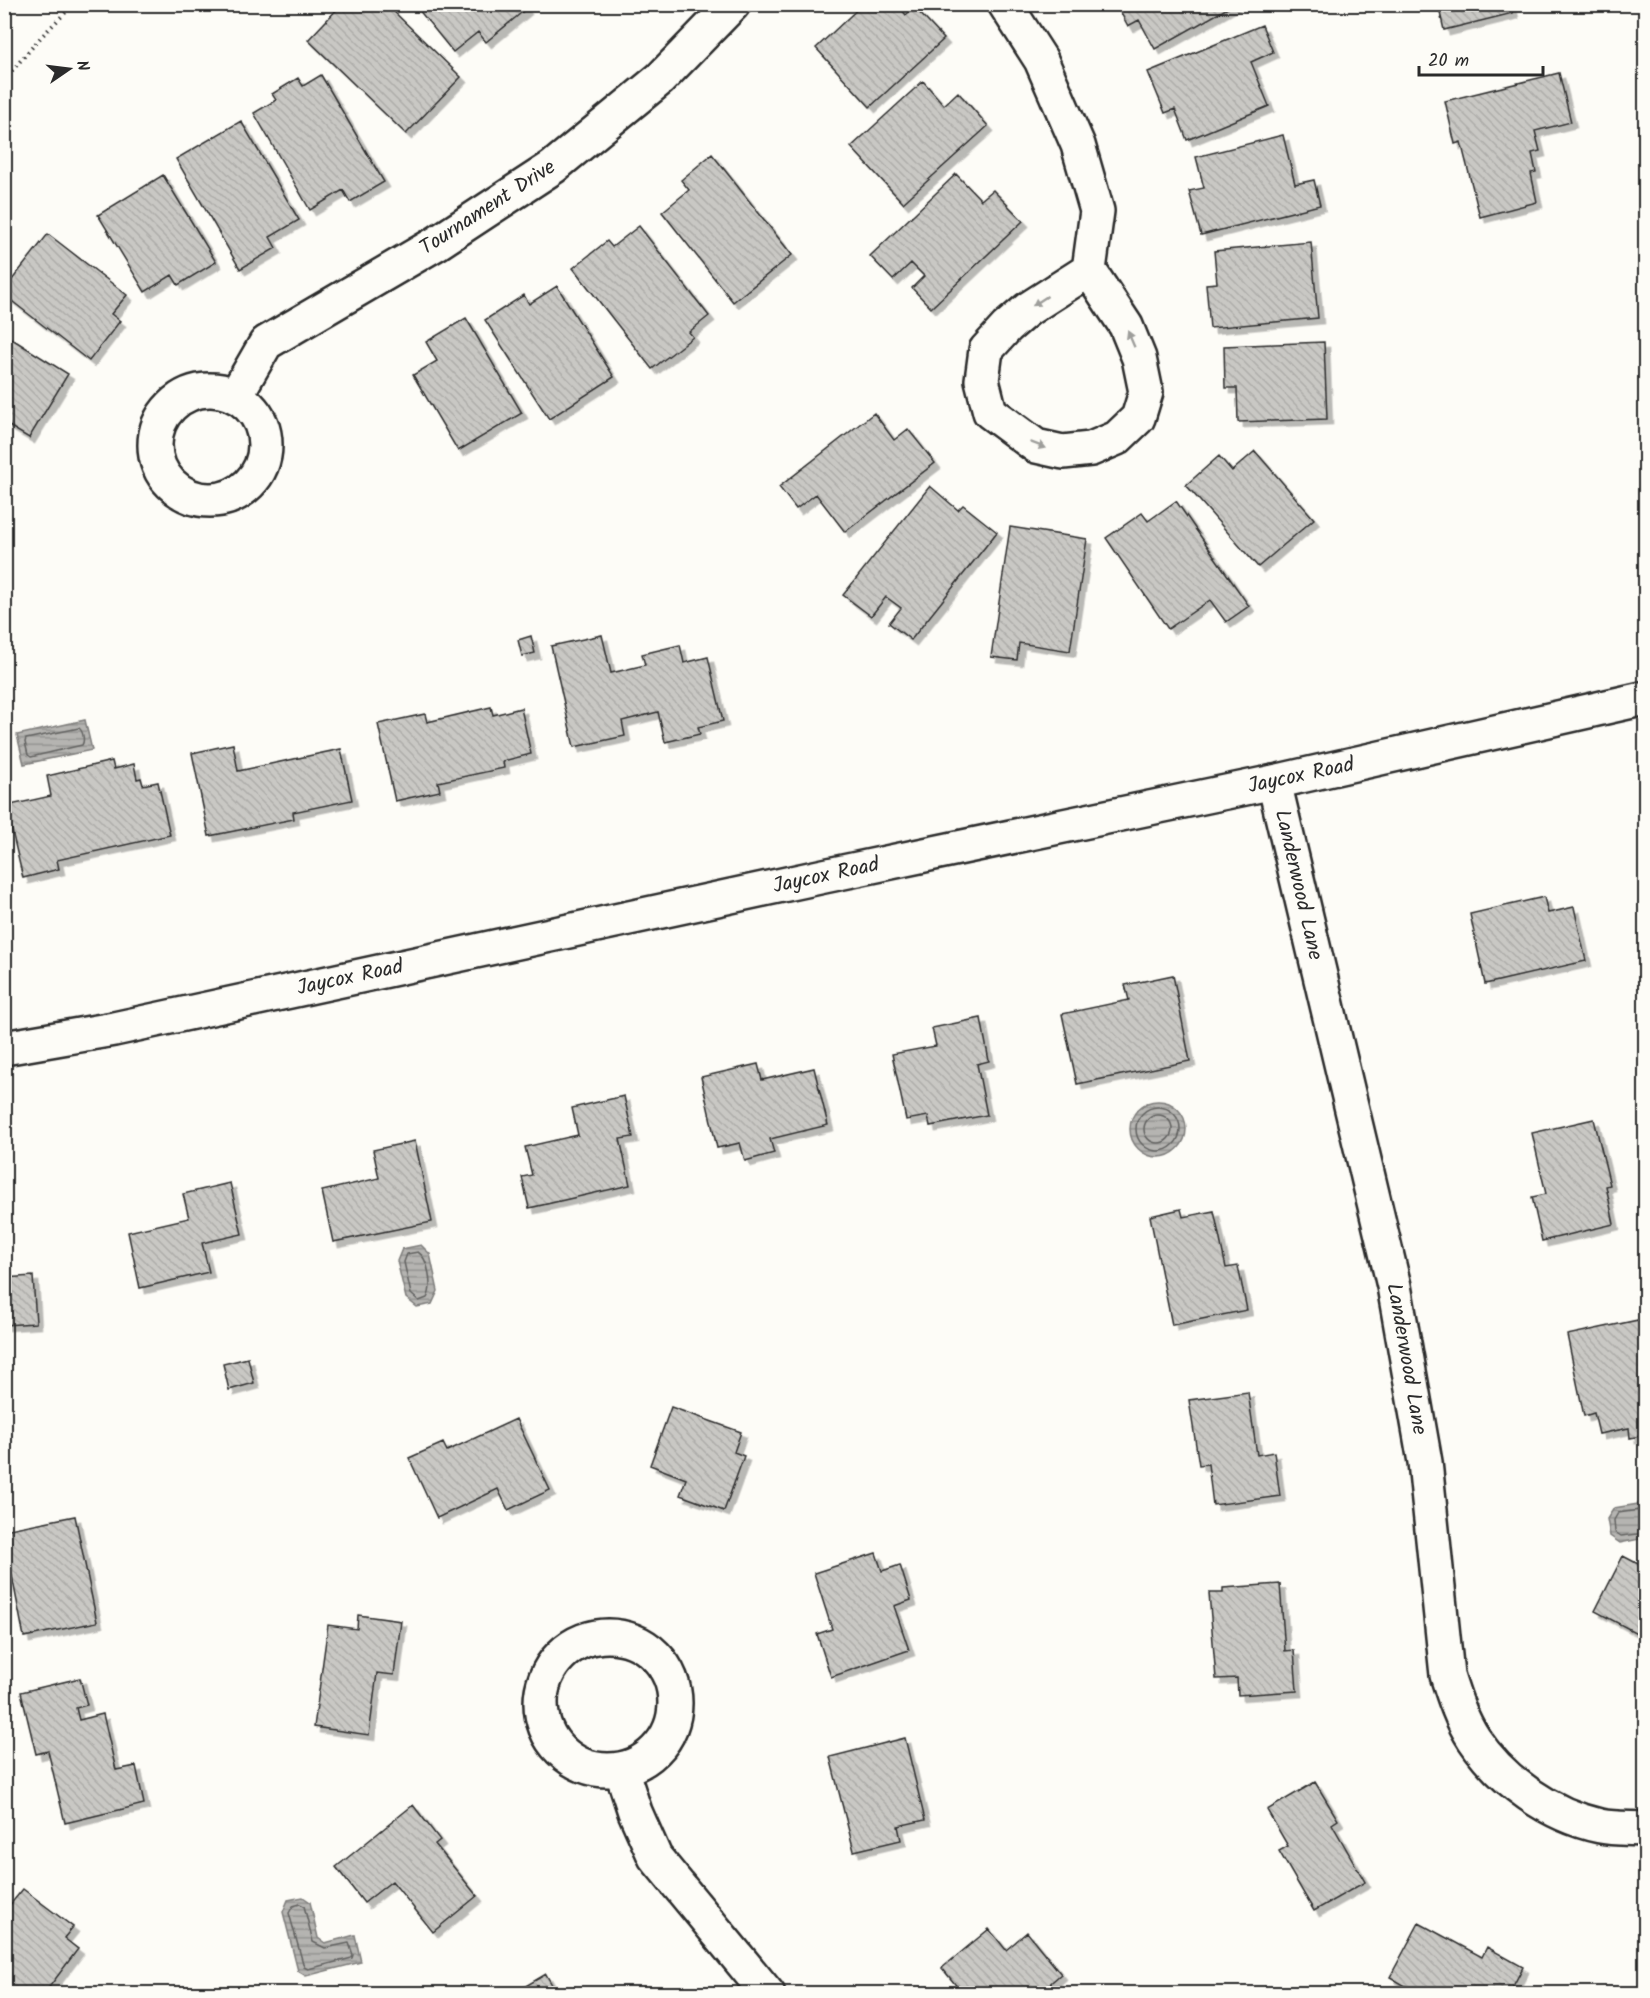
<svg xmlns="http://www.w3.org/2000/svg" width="1650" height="1998" font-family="Kalam,sans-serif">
	<defs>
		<pattern id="water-rules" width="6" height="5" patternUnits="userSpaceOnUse" patternTransform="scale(1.5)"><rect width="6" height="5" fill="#b5b4b1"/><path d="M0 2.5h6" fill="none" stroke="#939390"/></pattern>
		<pattern id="building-back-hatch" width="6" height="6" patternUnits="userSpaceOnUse" patternTransform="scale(1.5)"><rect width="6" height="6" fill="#c9c8c4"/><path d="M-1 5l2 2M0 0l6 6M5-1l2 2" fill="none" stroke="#adaca9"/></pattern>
		<filter id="shadow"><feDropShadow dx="5.5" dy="5.5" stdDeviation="0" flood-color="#0004"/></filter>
	</defs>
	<rect width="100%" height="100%" fill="#fdfcf7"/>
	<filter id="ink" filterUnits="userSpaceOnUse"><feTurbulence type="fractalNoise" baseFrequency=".0167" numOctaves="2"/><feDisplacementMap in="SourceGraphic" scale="12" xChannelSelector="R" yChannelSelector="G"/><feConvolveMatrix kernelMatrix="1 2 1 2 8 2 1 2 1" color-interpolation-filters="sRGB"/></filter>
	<g filter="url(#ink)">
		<path fill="url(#water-rules)" stroke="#7e7d7b" stroke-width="1.5" d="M 85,720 L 92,750 L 24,764 L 17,735 Z
			M1130 1129a28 28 0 1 1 56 0a28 28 0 1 1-56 0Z
			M 421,1245 L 430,1254 L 438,1291 L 432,1304 L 417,1307 L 406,1298 L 397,1261 L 402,1249 Z
			M 1645,1503 L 1645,1538 L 1620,1543 L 1610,1536 L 1607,1519 L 1614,1508 Z
			M 303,1897 L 310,1902 L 318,1938 L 325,1943 L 355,1935 L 361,1962 L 306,1976 L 298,1971 L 283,1912 L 288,1900 Z"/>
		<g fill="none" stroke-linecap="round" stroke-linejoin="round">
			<path stroke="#626261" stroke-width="1.5" d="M 79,728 C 83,731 85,741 82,745 L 31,757 L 28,755 L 25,742 L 26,739 Z
				M1136 1129a22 22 0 1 1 44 0a22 22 0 1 1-44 0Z
				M1144 1129a14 14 0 1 1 28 0a14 14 0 1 1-28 0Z
				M 418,1252 C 429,1259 433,1287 427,1298 L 419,1301 L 411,1294 L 404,1262 L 407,1254 Z
				M 1646,1509 L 1618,1513 L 1614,1520 L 1615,1532 L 1621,1536 L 1646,1533
				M 300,1904 L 304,1906 L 313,1942 L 325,1948 L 349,1943 L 353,1955 L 352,1958 L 308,1969 L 304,1967 L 289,1913 L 293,1906 Z"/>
		</g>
		<path fill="url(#building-back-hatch)" stroke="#2b2b2b" stroke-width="1.5" filter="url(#shadow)" d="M 342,4 L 386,4 L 461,77 L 406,134 L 308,40 Z
			M 414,4 L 522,4 L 526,9 L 486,42 L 478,32 L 453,52 Z
			M 863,4 L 897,4 L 906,15 L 914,7 L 944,39 L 870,107 L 816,48 Z
			M 1116,4 L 1235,4 L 1155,49 L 1139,20 L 1128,26 Z
			M 1438,4 L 1511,4 L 1513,13 L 1444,30 Z
			M 1262,25 L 1273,52 L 1251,62 L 1269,106 L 1187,140 L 1175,109 L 1165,113 L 1148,72 Z
			M 1559,73 L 1571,122 L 1535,131 L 1540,151 L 1532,153 L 1536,172 L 1531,173 L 1537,202 L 1480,217 L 1461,142 L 1455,144 L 1445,101 Z
			M 321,75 L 384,182 L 350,202 L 343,190 L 310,210 L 254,113 L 276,100 L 272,94 L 298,78 L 303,86 Z
			M 923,81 L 944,105 L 958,92 L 988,126 L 903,203 L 851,147 Z
			M 241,121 L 299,220 L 270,237 L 276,248 L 240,269 L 176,159 Z
			M 1283,135 L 1295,184 L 1314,180 L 1320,205 L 1201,235 L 1189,191 L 1204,188 L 1196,157 Z
			M 712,154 L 792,255 L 733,302 L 662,212 L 689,190 L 681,180 Z
			M 956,174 L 981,200 L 993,190 L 1023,221 L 931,308 L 912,288 L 924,276 L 911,263 L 893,280 L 870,256 Z
			M 163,175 L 216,262 L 178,285 L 172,275 L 145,292 L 98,215 Z
			M 639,226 L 709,316 L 689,332 L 693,337 L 652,369 L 573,268 L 607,241 L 612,247 Z
			M 48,234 L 127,295 L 111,314 L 120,321 L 89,361 L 4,295 L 4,290 Z
			M 1311,242 L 1318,318 L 1210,328 L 1206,284 L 1217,283 L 1214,251 Z
			M 557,286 L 614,377 L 549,419 L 485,320 L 524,295 L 529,304 Z
			M 466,318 L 522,413 L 458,451 L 413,375 L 437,361 L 426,342 Z
			M 4,334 L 68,374 L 29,438 L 4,423 Z
			M 1324,342 L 1327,419 L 1238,422 L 1237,388 L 1225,388 L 1224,346 Z
			M 874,413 L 894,440 L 908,429 L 935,463 L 845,532 L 816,494 L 796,509 L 779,487 Z
			M 1255,451 L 1314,519 L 1258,567 L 1186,485 L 1219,456 L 1232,471 Z
			M 930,486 L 958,510 L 963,505 L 997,532 L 911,640 L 889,623 L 901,608 L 886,597 L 871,616 L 843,595 Z
			M 1176,501 L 1249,606 L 1226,622 L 1210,600 L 1168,629 L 1106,538 L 1142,513 L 1148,521 Z
			M 1010,527 L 1087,539 L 1070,651 L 1019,643 L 1017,660 L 991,657 Z
			M 602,635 L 611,673 L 645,665 L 642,654 L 680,645 L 684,663 L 708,657 L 723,721 L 698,727 L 700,734 L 665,742 L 658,712 L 622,721 L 625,736 L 574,747 L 551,646 Z
			M 531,636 L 535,653 L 522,656 L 518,640 Z
			M 491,707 L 493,715 L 521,708 L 531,754 L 503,761 L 504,768 L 438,782 L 440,791 L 395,801 L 378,724 L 425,714 L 427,722 Z
			M 233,744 L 238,771 L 341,749 L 352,800 L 293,812 L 294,819 L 209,836 L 192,753 Z
			M 112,761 L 114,769 L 134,764 L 137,779 L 141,778 L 143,785 L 158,782 L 170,835 L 57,860 L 59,869 L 23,878 L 6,806 L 51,796 L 47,776 Z
			M 1544,897 L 1548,913 L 1574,907 L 1586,961 L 1485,984 L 1470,914 Z
			M 1173,975 L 1190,1061 L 1077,1084 L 1062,1014 L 1129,1000 L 1125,985 Z
			M 981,1018 L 989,1061 L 977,1064 L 987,1115 L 930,1126 L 928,1116 L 906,1120 L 892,1054 L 936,1046 L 932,1028 Z
			M 758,1064 L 762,1080 L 814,1068 L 828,1125 L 770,1139 L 774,1153 L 745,1161 L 740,1143 L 717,1148 L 701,1077 Z
			M 624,1096 L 633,1137 L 620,1139 L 630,1185 L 529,1208 L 522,1177 L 532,1175 L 525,1147 L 578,1135 L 572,1108 Z
			M 1594,1119 L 1610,1185 L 1606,1186 L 1614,1224 L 1542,1241 L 1532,1197 L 1546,1194 L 1532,1133 Z
			M 415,1141 L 432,1222 L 333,1242 L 322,1191 L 379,1178 L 373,1150 Z
			M 230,1183 L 242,1234 L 202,1243 L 209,1272 L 140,1288 L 128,1232 L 189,1218 L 183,1194 Z
			M 1181,1209 L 1183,1217 L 1214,1211 L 1226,1268 L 1238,1266 L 1247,1310 L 1172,1325 L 1150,1216 Z
			M 33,1276 L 36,1323 L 4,1325 L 4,1278 Z
			M 1638,1320 L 1646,1356 L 1646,1435 L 1630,1438 L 1629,1428 L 1599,1434 L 1594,1413 L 1584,1416 L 1567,1335 Z
			M 248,1358 L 254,1383 L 229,1390 L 223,1364 Z
			M 1248,1392 L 1257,1455 L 1274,1452 L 1280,1496 L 1213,1505 L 1208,1464 L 1199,1465 L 1189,1400 Z
			M 671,1407 L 741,1432 L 734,1452 L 744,1456 L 724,1511 L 680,1495 L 686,1479 L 650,1465 Z
			M 516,1419 L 550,1490 L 508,1510 L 498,1489 L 437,1518 L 409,1458 L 443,1443 L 447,1451 Z
			M 75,1516 L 97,1622 L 24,1637 L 12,1576 L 4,1578 L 4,1530 Z
			M 876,1553 L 882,1571 L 900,1565 L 911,1600 L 894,1606 L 909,1650 L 831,1677 L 817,1634 L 832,1629 L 814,1573 Z
			M 1623,1556 L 1646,1568 L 1646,1638 L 1595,1611 Z
			M 1280,1584 L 1285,1651 L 1294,1650 L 1297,1691 L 1238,1695 L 1237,1678 L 1216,1679 L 1209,1593 L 1223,1593 L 1223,1588 Z
			M 358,1615 L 401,1621 L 394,1675 L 377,1673 L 369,1735 L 314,1727 L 328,1625 L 357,1629 Z
			M 80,1678 L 87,1705 L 76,1708 L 79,1720 L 103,1714 L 116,1770 L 136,1766 L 144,1804 L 65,1823 L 48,1751 L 36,1754 L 21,1692 Z
			M 905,1738 L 925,1820 L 898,1826 L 901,1840 L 854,1851 L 830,1757 Z
			M 1315,1782 L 1338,1820 L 1332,1824 L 1365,1882 L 1314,1911 L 1279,1851 L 1288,1846 L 1267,1810 Z
			M 413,1805 L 440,1840 L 435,1844 L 477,1896 L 433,1932 L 392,1881 L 364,1903 L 336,1867 Z
			M 23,1889 L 73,1927 L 64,1938 L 78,1949 L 44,1994 L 4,1994 L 4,1912 Z
			M 1419,1923 L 1482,1957 L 1487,1947 L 1523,1967 L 1509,1994 L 1419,1994 L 1390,1977 Z
			M 989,1929 L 1006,1950 L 1027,1932 L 1061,1974 L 1038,1994 L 963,1994 L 942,1968 Z
			M 546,1974 L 557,1994 L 512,1994 Z"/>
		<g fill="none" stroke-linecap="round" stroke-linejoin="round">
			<g stroke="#2b2b2b" stroke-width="38">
				<path id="minor" d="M 1005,4 L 1041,60 L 1078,145 L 1097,211 L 1089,270 L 1126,326 L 1139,358 L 1146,392 L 1138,418 L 1117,438 L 1091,449 L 1063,452 L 1036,446 L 990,412 L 982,380 L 986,350 L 1007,327 L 1028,309 L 1089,270
					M155 445a55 55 0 1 1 110 0a55 55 0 1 1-110 0Z
					M 236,395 L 266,343 L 437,243 L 553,167 L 660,79 L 733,4
					M 1274,782 L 1394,1286 L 1425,1462 L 1447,1675 C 1454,1697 1461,1719 1474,1739 C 1502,1781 1550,1815 1600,1826 C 1614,1829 1631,1828 1646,1829
					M541 1703a67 67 0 1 1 134 0a67 67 0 1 1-134 0Z
					M 621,1769 L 635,1812 L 655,1857 L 768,1994"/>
			</g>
			<g stroke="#2b2b2b" stroke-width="38">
				<path id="tertiary" d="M 4,1048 L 114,1029 L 824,876 L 1274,782 L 1646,698"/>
			</g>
			<path stroke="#2b2b2b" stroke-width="4" stroke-dasharray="1.5 4.5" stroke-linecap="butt" d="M 4,80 L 41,37 L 74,4"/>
			<use href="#minor" stroke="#fdfcf7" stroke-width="33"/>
			<use href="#tertiary" stroke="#fdfcf7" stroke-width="33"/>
		</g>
		<defs><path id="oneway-solid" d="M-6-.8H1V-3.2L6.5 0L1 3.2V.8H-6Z" transform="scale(1.5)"/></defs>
		<g fill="#9e9e9b">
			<use href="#oneway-solid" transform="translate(1040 301) rotate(147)"/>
			<use href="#oneway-solid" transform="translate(1131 339) rotate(-113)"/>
			<use href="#oneway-solid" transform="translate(1038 445) rotate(21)"/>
		</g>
	</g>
	<g text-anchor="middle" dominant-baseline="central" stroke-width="6" stroke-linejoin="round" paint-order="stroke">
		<g font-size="21" fill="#2b2b2b" stroke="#fdfcf7">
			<text transform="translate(488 208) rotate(-33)">Tournament Drive</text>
			<text transform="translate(1301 776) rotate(-12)">Jaycox Road</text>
			<text transform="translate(826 876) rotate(-12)">Jaycox Road</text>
			<text transform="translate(1298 885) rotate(77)">Landerwood Lane</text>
			<text transform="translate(350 978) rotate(-12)">Jaycox Road</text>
			<text transform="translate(1406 1359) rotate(80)">Landerwood Lane</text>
		</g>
	</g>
	<rect width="1650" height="1998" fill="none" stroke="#fdfcf7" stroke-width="24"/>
	<rect x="12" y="12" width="1626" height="1974" fill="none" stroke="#2b2b2b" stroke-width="2" filter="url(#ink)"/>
	<g transform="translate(69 69) rotate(76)" stroke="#fdfcf7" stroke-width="4.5" paint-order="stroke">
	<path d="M0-4.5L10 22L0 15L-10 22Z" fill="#2b2b2b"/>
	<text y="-9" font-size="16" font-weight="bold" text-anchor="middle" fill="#2b2b2b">N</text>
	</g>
	<path d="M1419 66v9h124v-9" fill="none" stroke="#2b2b2b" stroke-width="3"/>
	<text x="1428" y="66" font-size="18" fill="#2b2b2b" stroke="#fdfcf7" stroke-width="4.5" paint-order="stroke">20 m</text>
</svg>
